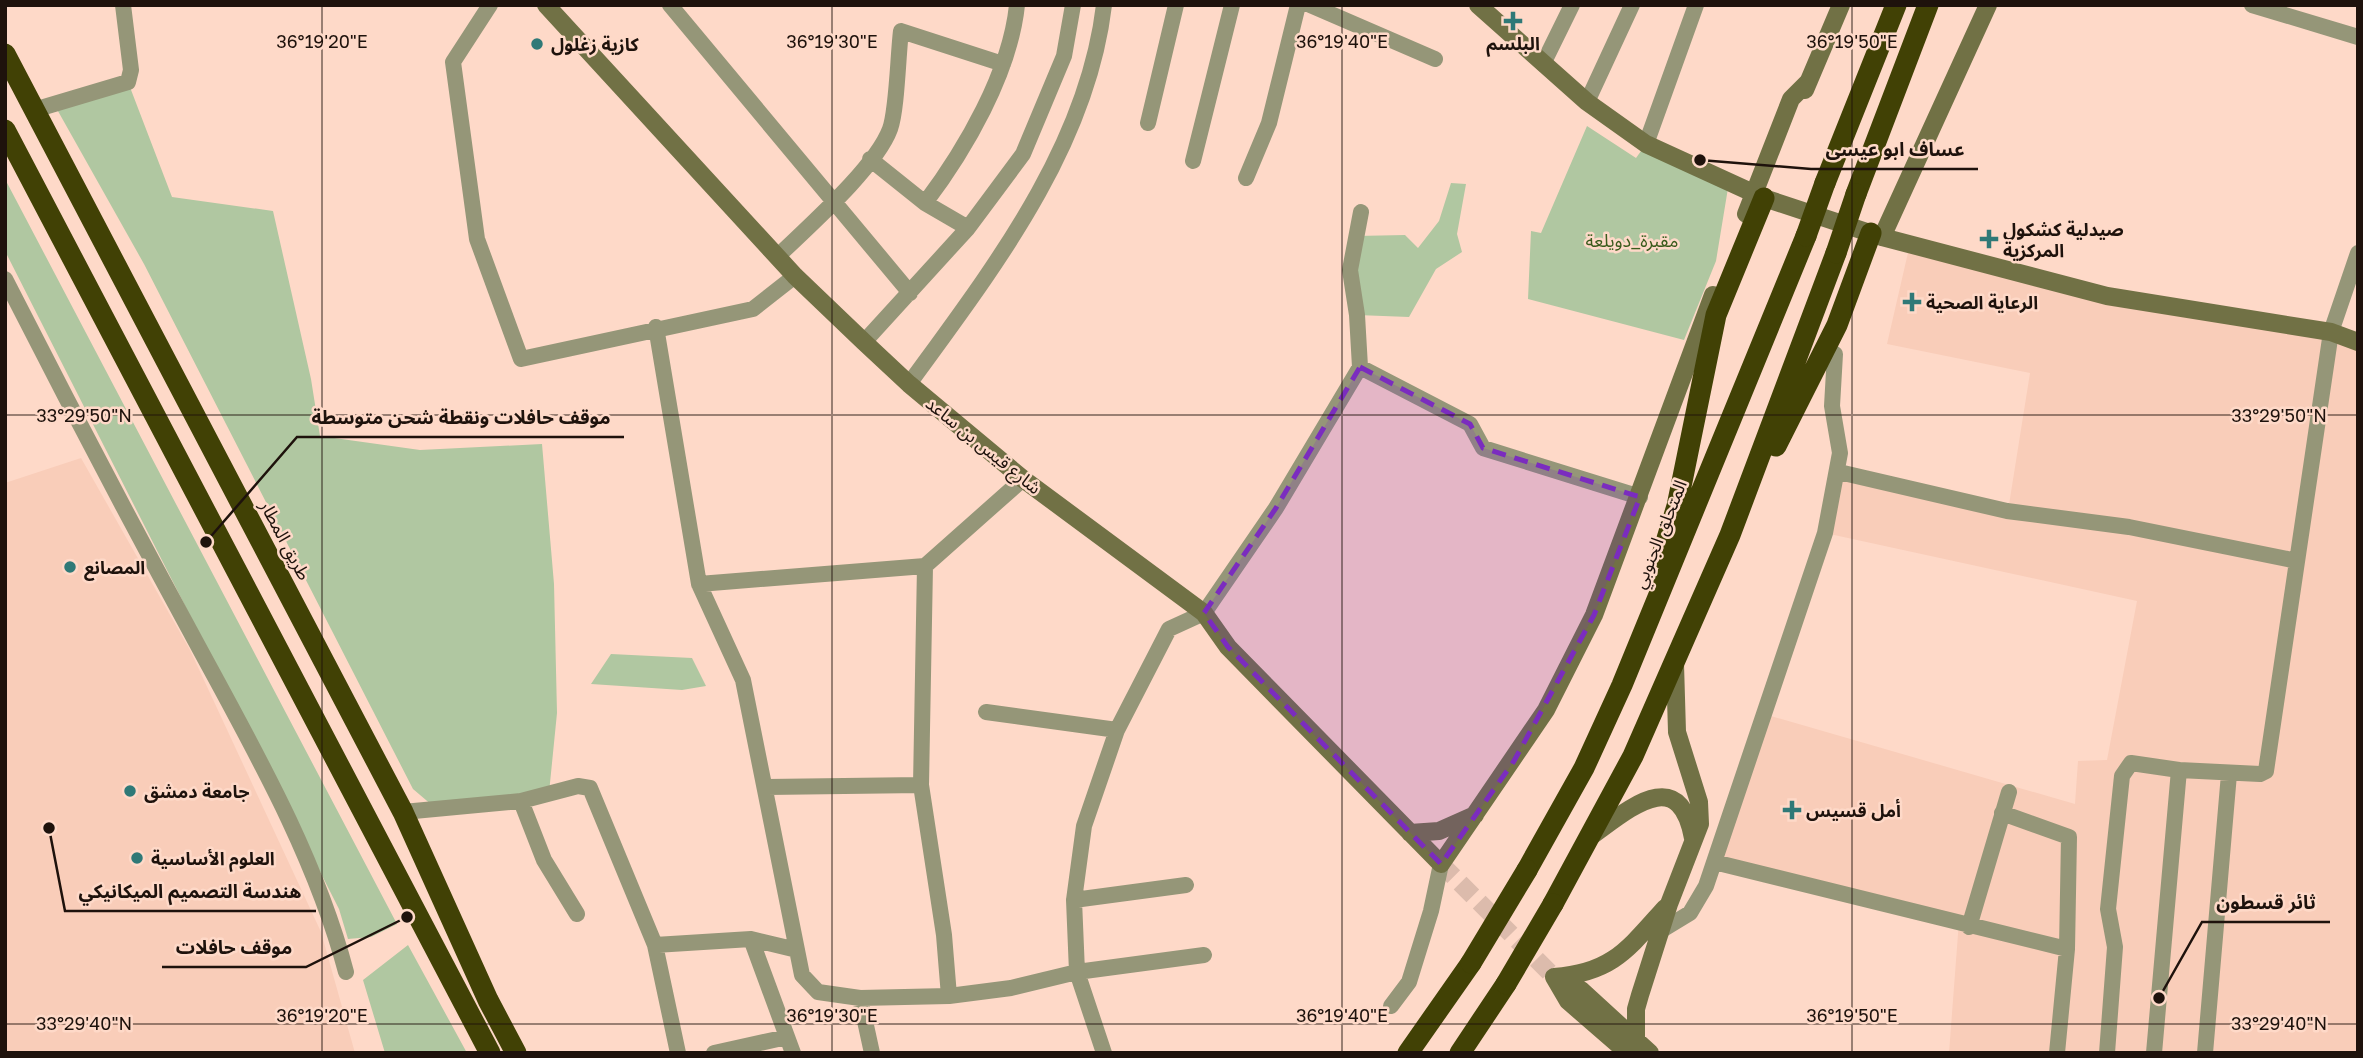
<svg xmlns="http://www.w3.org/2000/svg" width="2363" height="1058" font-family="'Golos Text','Noto Sans Arabic',sans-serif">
	<rect width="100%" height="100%" fill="#fed9c8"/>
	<path fill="#f9cdb9" d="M 1910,244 L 2358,343 L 2358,1053 L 1949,1053 L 1959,921 L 1715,863 L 1764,714 L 2075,804 L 2078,761 L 2107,760 L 2137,601 L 1825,533 L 1839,472 L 2008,511 L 2030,373 L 1887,344 Z
		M 81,458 L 190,650 L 321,932 L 355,1053 L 5,1053 L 5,483 Z"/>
	<path fill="#b0c7a1" d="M 128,82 L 172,197 L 273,211 L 311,379 L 320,436 L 420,450 L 542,444 L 554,584 L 557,713 L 549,793 L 433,806 L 413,789 L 144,264 L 54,104 Z
		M 1587,126 L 1636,158 L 1646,144 L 1729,182 L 1716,261 L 1684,340 L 1528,299 L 1531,231 L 1541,233 Z
		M 5,179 L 397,924 L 371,937 L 348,939 L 339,909 L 5,251 Z
		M 1451,183 L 1466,184 L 1457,234 L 1462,252 L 1436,269 L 1409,317 L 1357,315 L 1356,236 L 1405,235 L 1418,248 L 1439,221 Z
		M 611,654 L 692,658 L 706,686 L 682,690 L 591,684 Z
		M 408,945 L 467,1053 L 385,1053 L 363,980 Z"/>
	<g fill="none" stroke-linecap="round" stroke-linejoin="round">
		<path stroke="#dcbbac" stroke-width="18" stroke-dasharray="18 9" stroke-linecap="butt" d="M 1441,864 L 1554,977"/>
		<path stroke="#959678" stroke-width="16" d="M 490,5 L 453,62 L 477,239 L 521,359 L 753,309 L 795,276
			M 670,5 L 910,293
			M 1310,5 L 1435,59
			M 2252,5 L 2358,37
			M 1543,64 L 1572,5
			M 1587,102 L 1632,5
			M 34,110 L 128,82 L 131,70 L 123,5
			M 1148,123 L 1176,5
			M 1646,144 L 1696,5
			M 870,159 L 925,203 L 968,228
			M 1193,161 L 1232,5
			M 1246,178 L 1269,123 L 1298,5
			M 925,203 C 965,150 1010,73 1017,5
			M 778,256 C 809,226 876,167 890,129 C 897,110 898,55 901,31 L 1003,64
			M 5,279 C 65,397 127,515 190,631 C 249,741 314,851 346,972
			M 656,327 L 699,584 L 743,680 L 802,975 L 818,992 L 860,998 L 949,996 L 1011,988 L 1077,972 L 1204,955
			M 864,342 L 968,228 L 1023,154 L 1064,56 L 1073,5
			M 1360,367 L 1470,424 L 1483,448 L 1640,497
			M 909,384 C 991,271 1087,149 1104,5
			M 1839,472 L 2007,511 L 2129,527 L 2297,561
			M 925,566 L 921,785 L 944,935 L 949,996
			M 699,584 L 925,566 L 1023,479
			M 986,712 L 1117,730
			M 767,787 L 921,785
			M 521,801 L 544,860 L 577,914
			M 403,812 L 521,801 L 578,786 L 590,788 L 655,945 L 751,939 L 797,950
			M 2002,813 L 2069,837 L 2067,949
			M 1714,862 L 2067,949 L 2057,1053
			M 1074,900 L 1186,885
			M 1969,927 L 2009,792
			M 1662,930 L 1690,913 L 1706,886 L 1825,533 L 1840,453 L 1832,406 L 1835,354
			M 751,939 L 793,1053
			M 655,945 L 678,1053
			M 860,998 L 872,1053
			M 1391,1006 L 1409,982 L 1431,911 L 1441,864
			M 714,1053 L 787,1037
			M 1104,1053 L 1077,972 L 1074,900 L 1084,826 L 1117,730 L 1169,629 L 1204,613 L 1276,508 L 1360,367 L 1357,315 L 1350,270 L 1361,212
			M 2107,1053 L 2115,947 L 2108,909 L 2122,776 L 2131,763 L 2179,770
			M 2154,1053 L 2179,770 L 2260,774 L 2266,771 L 2331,332 L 2358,253
			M 2205,1053 L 2229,774"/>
		<path stroke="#717145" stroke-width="18" d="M 546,5 L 795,276 L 864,342 L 909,384 L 1023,479 L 1204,613 L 1228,647 L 1441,864 L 1546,710 L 1594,615 L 1713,295
			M 1478,5 L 1587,102 L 1646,144 L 1764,198 L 1882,237 L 2107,296 L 2331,332 L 2358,342
			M 1805,90 L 1841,5
			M 1746,214 L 1791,99 L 1809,81
			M 1882,237 L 1988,5
			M 1410,833 L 1439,831 L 1475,815
			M 1590,837 C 1627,811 1679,762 1693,838
			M 1554,977 C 1612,973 1628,949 1665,908
			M 1554,977 L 1568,1001 L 1628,1053
			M 1557,979 L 1581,990 L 1650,1053
			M 1636,1038 L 1636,1009 L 1640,995 L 1669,904 L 1700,824 L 1699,802 L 1677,732 L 1675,664"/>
		<path stroke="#414105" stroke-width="21" d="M 5,54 L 403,812 L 488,1000 L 516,1053
			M 5,130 L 490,1053
			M 1825,183 L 1896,5
			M 1856,194 L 1928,5
			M 1776,446 L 1837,325 L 1871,233
			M 1661,558 L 1677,506 L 1716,315 L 1764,198
			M 1527,870 L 1584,768 L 1622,685 L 1806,236
			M 1553,904 L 1633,756 L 1730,535 L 1836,253
			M 1408,1053 L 1471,963
			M 1460,1053 L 1506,984"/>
		<path stroke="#414105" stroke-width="21" d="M 1806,236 L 1825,183
			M 1836,253 L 1856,194
			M 1471,963 L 1527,870
			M 1506,984 L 1553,904"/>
	</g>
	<path fill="#7b2cbf" fill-opacity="0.2" stroke="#7b2cbf" stroke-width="5" stroke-dasharray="14 9" stroke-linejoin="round" d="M 1360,367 L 1470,424 L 1483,448 L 1640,497 L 1594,615 L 1514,761 L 1441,864 L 1228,647 L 1204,613 L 1276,508 Z"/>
	<path fill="none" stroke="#1e120c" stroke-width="2" stroke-opacity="0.45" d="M 322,5 L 322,1053M 832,5 L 832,1053M 1342,5 L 1342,1053M 1852,5 L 1852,1053M 5,415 L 2358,415M 5,1024 L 2358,1024"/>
	<g fill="#2f7977" stroke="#fed9c8" stroke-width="2.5">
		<path d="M1509.5 10.5h7v7h7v7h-7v7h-7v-7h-7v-7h7z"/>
		<circle cx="537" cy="44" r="7"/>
		<path d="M1985.5 228.5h7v7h7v7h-7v7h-7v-7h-7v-7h7z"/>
		<path d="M1908.5 291.5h7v7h7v7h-7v7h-7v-7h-7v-7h7z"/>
		<circle cx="70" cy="567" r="7"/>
		<circle cx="130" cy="791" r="7"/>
		<path d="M1788.5 799.5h7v7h7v7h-7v7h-7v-7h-7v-7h7z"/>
		<circle cx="137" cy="858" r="7"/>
	</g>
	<g text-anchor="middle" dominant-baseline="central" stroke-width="5" stroke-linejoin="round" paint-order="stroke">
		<g font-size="18" font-weight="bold" fill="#1e120c" stroke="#fed9c8" text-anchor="start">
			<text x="1513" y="43" text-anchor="middle">البلسم</text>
			<text x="551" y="44">كازية زغلول</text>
			<text x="2003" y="229">صيدلية كشكول<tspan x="2003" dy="21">المركزية</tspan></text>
			<text x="1926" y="302">الرعاية الصحية</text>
			<text x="84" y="567">المصانع</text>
			<text x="144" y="791">جامعة دمشق</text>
			<text x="1806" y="810">أمل قسيس</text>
			<text x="151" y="858">العلوم الأساسية</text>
		</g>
		<g font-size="18" fill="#3a5b1c" stroke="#fed9c8">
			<text x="1632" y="240">مقبرة_دويلعة</text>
		</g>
		<g font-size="18" fill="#1e120c" stroke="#fed9c8">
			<text transform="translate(984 445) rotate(39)">شارع قيس بن ساعد</text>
			<text transform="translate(1659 534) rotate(-68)">المتحلق الجنوبي</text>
			<text transform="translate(286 540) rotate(62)">طريق المطار</text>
		</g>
	</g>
	<g font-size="18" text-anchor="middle" fill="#1e120c" stroke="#fed9c8" stroke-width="5" stroke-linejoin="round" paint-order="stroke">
		<text x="322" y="48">36°19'20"E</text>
		<text x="832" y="48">36°19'30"E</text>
		<text x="1342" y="48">36°19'40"E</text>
		<text x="1852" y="48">36°19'50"E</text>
		<text x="84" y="422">33°29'50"N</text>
		<text x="2279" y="422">33°29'50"N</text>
		<text x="322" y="1022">36°19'20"E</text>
		<text x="832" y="1022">36°19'30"E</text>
		<text x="1342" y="1022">36°19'40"E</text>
		<text x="1852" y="1022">36°19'50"E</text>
		<text x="84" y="1030">33°29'40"N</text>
		<text x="2279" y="1030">33°29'40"N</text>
	</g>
	<path fill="none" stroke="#1e120c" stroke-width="2.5" d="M1700 160L1811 169H1978M206 542L297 437H624M49 828L65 911H316M2159 998L2202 922H2330M407 917L306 967H162"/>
	<g fill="#1e120c" stroke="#fed9c8" stroke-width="2.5">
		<circle cx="1700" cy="160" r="7"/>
		<circle cx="206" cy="542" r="7"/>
		<circle cx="49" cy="828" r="7"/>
		<circle cx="2159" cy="998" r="7"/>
		<circle cx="407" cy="917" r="7"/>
	</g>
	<g font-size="19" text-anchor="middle" font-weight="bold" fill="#1e120c" stroke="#fed9c8" stroke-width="5" stroke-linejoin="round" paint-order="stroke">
		<text x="1895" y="156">عساف ابو عيسى</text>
		<text x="461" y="424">موقف حافلات ونقطة شحن متوسطة</text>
		<text x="190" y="898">هندسة التصميم الميكانيكي</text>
		<text x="2266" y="909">ثائر قسطون</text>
		<text x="234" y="954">موقف حافلات</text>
	</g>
	<rect width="2363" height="1058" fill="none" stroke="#1e120c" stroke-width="14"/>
</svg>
